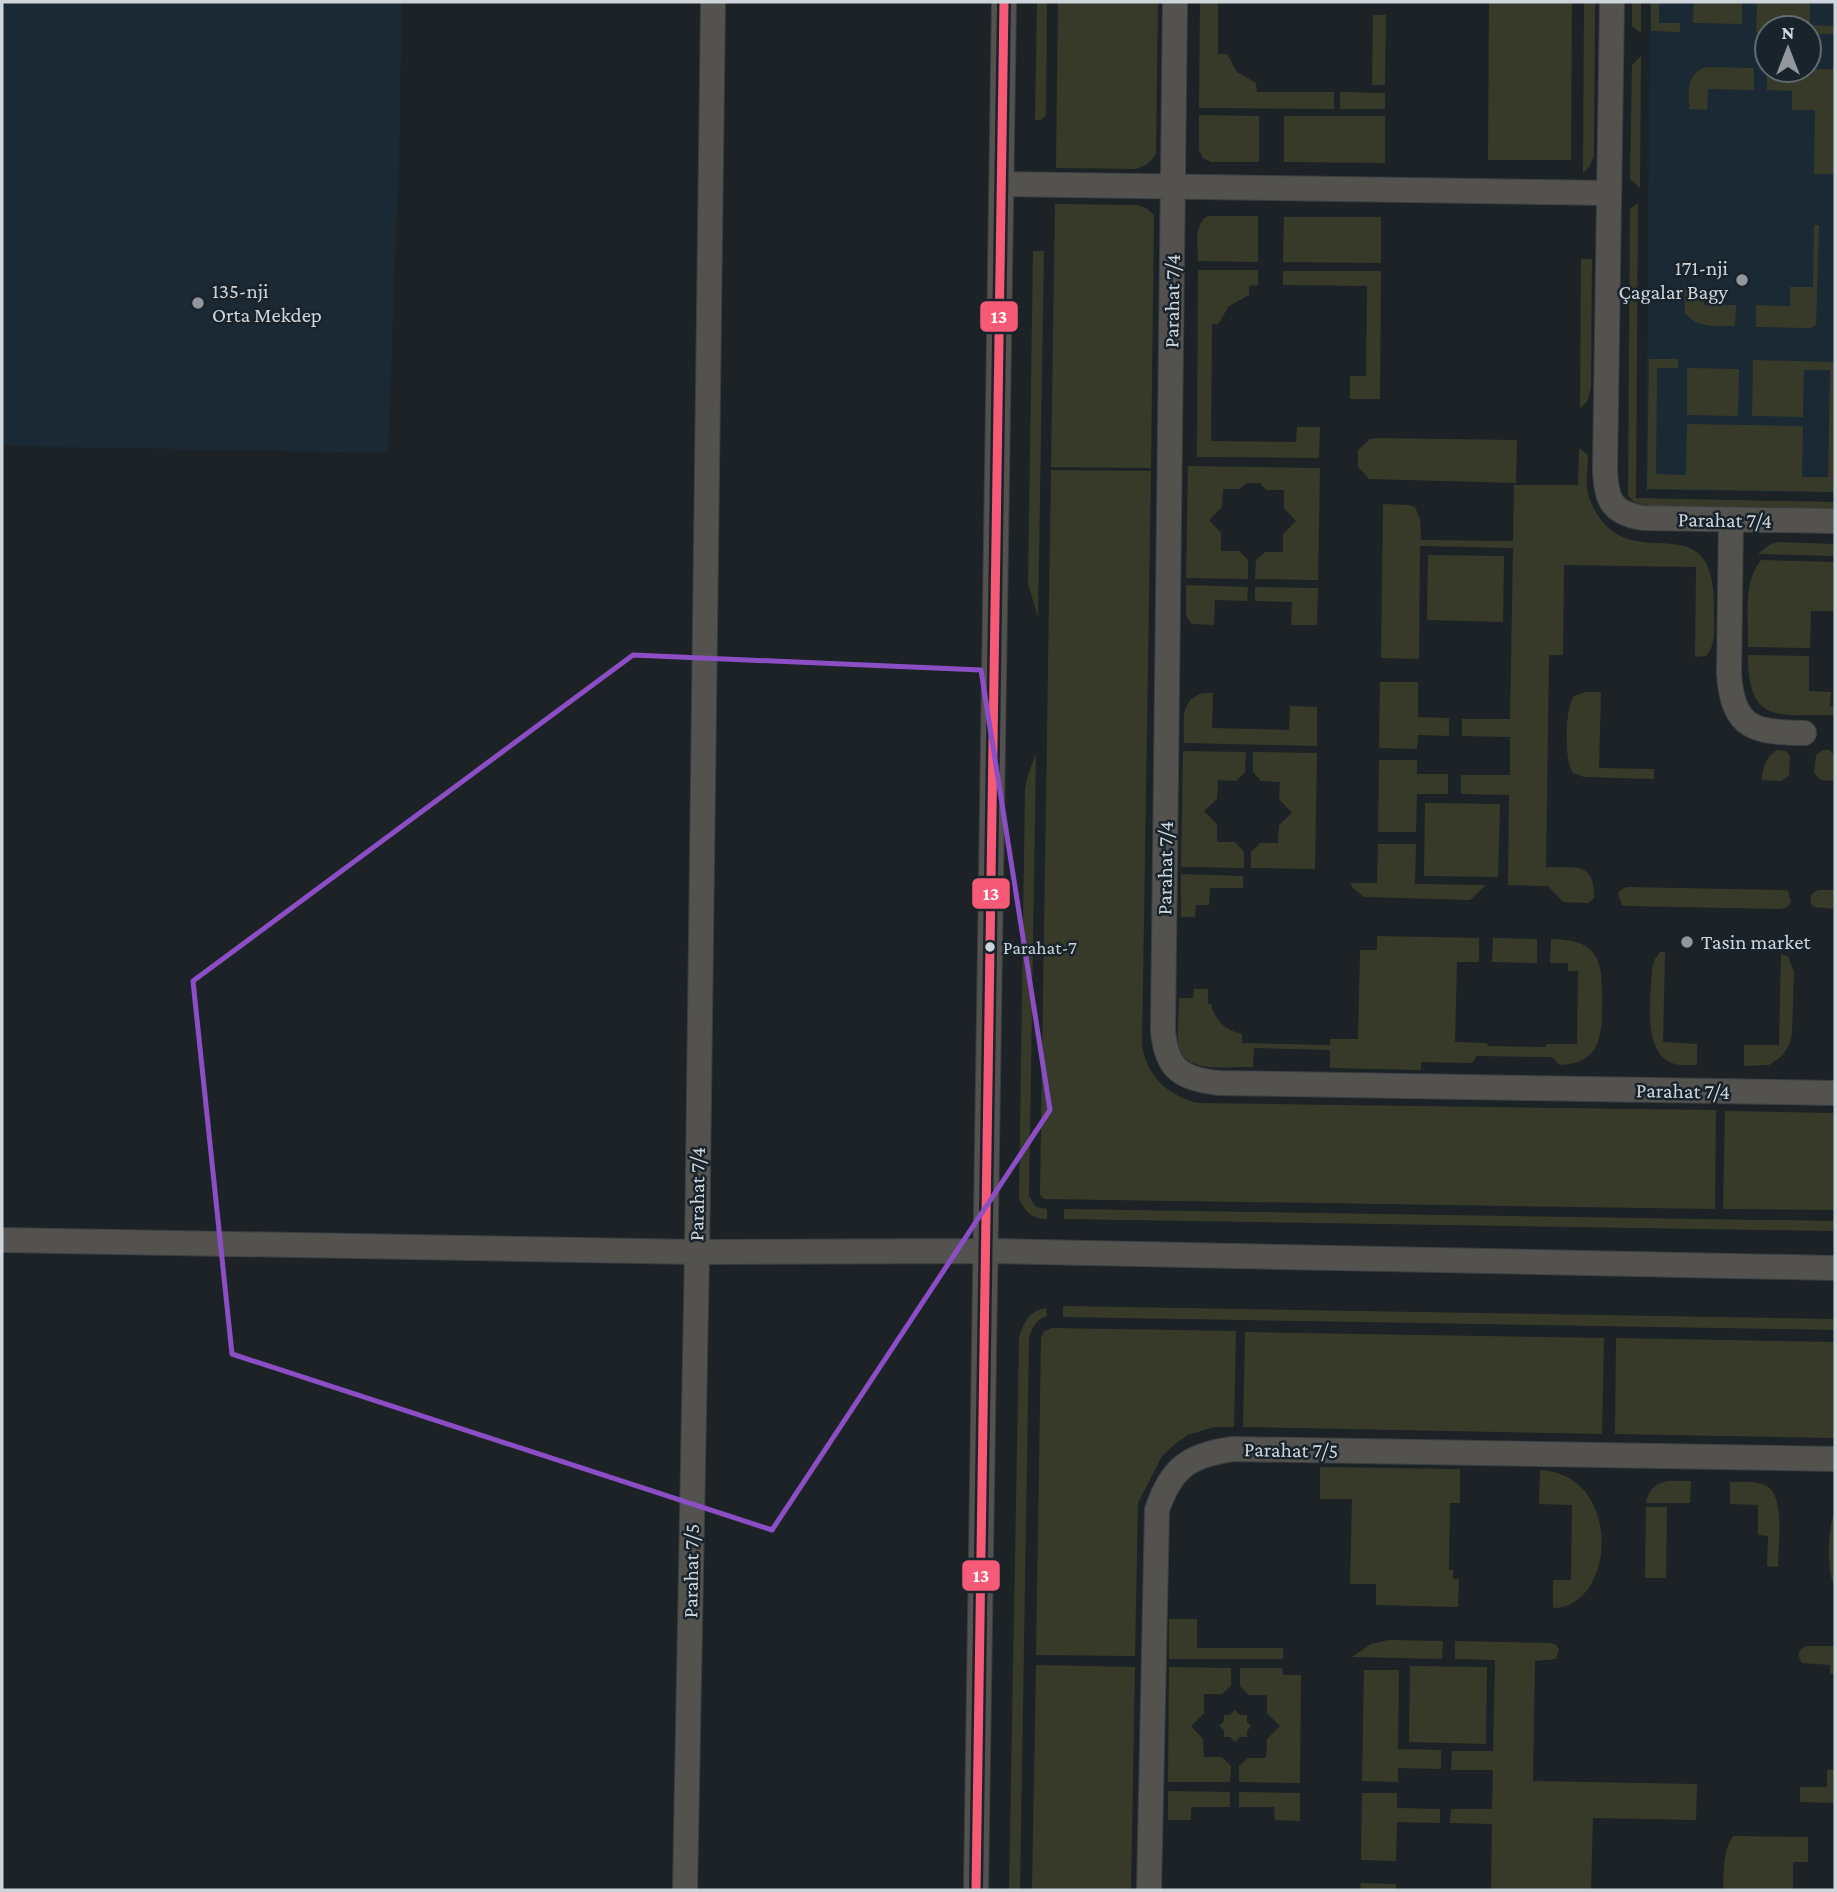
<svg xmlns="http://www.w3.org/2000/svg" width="1837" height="1892" font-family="'Crimson Pro',serif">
	<rect width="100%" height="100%" fill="#1d2227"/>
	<path fill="#1a2934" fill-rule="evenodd" d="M 2,2 L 402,2 L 399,160 L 388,453 L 2,446 Z
		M 1650,2 L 1835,2 L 1835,493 L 1646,490 ZM 1767,28 L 1809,28 L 1809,70 L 1767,70 Z"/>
	<path fill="#373a28" d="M 1037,2 L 1047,2 L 1046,115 L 1041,120 L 1035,120 Z
		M 1058,2 L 1158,2 L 1156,153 C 1152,162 1144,167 1135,169 L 1056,168 Z
		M 1200,2 L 1218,2 L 1218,54 L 1227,54 L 1237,72 L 1256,83 L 1257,92 L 1334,92 L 1334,109 L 1199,108 Z
		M 1489,2 L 1572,2 L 1571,160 L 1488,160 Z
		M 1584,2 L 1595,2 L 1594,156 L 1589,167 L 1583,173 Z
		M 1632,2 L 1641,2 L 1641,33 L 1632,26 Z
		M 1651,2 L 1659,2 L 1659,23 L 1680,23 L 1680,32 L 1651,31 L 1651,35 Z
		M 1694,2 L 1742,2 L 1742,24 L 1693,23 Z
		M 1757,2 L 1810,2 L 1810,25 L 1835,26 L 1835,34 L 1809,34 L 1809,28 L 1767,28 L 1767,33 L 1756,33 Z
		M 1373,15 L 1386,15 L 1385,85 L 1372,85 Z
		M 1641,56 L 1640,188 L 1630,179 L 1632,65 Z
		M 1706,67 L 1754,68 L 1754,90 L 1708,89 L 1707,110 L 1689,109 C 1689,91 1686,74 1706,67 Z
		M 1835,69 L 1835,174 L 1814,174 L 1815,110 L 1792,110 L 1792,91 L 1767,90 L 1767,70 Z
		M 1340,92 L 1385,93 L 1385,109 L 1340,109 Z
		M 1199,115 L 1259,116 L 1259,162 L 1211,162 L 1203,158 L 1199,150 Z
		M 1284,116 L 1385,116 L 1385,163 L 1284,162 Z
		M 1638,203 L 1636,498 L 1835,502 L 1835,509 L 1648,506 L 1634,502 L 1628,496 L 1630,209 Z
		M 1055,204 L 1138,205 L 1146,208 L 1154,215 L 1151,468 L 1051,467 Z
		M 1208,216 L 1258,216 L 1258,262 L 1198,261 C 1198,246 1193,224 1208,216 Z
		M 1284,217 L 1381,217 L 1381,263 L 1283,262 Z
		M 1814,225 L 1819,225 L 1816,325 L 1811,328 L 1756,327 L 1756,305 L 1790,306 L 1790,287 L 1813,287 Z
		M 1033,251 L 1044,251 L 1038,617 L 1028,584 Z
		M 1581,259 L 1592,259 L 1591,387 L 1587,402 L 1580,408 Z
		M 1198,270 L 1258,270 L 1258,285 L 1249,286 L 1249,295 L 1229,306 L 1218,324 L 1212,324 L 1211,441 L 1296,442 L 1297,427 L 1320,427 L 1319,458 L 1197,457 Z
		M 1283,271 L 1381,271 L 1380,399 L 1350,399 L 1350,376 L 1366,376 L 1367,286 L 1283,285 Z
		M 1684,287 L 1704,288 L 1704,305 L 1736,305 L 1735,326 C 1717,326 1697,329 1685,313 Z
		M 1649,359 L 1678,359 L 1678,368 L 1657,368 L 1656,474 L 1686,475 L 1687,424 L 1803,426 L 1802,477 L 1828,477 L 1830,370 L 1804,370 L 1803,417 L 1752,416 L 1753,360 L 1835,362 L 1835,492 L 1647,489 Z
		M 1687,368 L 1739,369 L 1738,416 L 1687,415 Z
		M 1378,438 L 1517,440 L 1516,483 L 1369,479 L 1358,467 L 1358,450 L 1370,439 Z
		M 1579,448 L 1588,455 C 1588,465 1586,477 1587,487 C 1588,498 1593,508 1599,517 C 1638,575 1716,500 1714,610 C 1714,626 1717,644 1706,656 L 1695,657 L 1696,567 L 1564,565 L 1563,655 L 1549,655 L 1546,867 C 1574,869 1595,860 1594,898 L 1588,903 L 1563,902 L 1548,886 L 1508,885 L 1509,795 L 1461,794 L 1461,775 L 1510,775 L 1510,737 L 1462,736 L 1462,719 L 1510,719 L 1513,548 L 1420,546 L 1419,659 L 1381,658 L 1383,504 L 1408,505 L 1415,507 L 1420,519 L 1421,540 L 1513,541 L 1514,485 L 1578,485 Z
		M 1188,466 L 1320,468 L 1318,580 L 1255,579 L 1256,560 L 1265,552 L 1283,552 L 1283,534 L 1296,521 L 1284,508 L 1284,490 L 1266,490 L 1260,483 L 1247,483 L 1240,489 L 1223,489 L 1222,507 L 1209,520 L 1221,533 L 1221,551 L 1239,551 L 1248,560 L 1248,579 L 1186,578 Z
		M 1051,470 L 1151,471 L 1142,1045 C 1147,1077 1167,1095 1198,1103 L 1716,1110 L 1715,1209 L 1044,1199 L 1040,1195 Z
		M 1778,542 L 1835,544 L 1835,556 L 1758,554 L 1769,545 Z
		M 1428,555 L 1504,556 L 1503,622 L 1427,620 Z
		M 1761,560 L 1835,562 L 1835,611 L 1811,611 L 1810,648 L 1748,647 C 1749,618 1742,583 1761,560 Z
		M 1186,585 L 1248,587 L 1247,601 L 1215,600 L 1214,625 L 1192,624 L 1186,616 Z
		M 1255,587 L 1318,588 L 1317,625 L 1291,625 L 1292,602 L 1255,601 Z
		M 1748,655 L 1809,656 L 1809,691 L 1831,692 L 1830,706 L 1835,707 L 1835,715 C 1779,714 1748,726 1748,655 Z
		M 1380,682 L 1418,682 L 1418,717 L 1449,718 L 1449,736 L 1418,735 L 1417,749 L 1379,748 Z
		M 1586,692 L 1601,692 L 1599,768 L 1654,769 L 1654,779 L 1584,777 L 1573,773 C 1564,761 1565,707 1574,696 Z
		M 1203,693 L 1213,693 L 1212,728 L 1289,730 L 1290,706 L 1317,707 L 1317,746 L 1184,743 C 1184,723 1179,700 1203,693 Z
		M 1777,750 L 1786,751 L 1790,756 L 1789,776 L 1781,781 L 1762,780 C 1762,768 1766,757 1777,750 Z
		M 1823,750 L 1829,750 L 1835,755 L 1835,781 L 1821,780 L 1814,773 L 1816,755 Z
		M 1183,751 L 1246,752 L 1245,772 L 1236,781 L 1218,780 L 1217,799 L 1204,811 L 1217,824 L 1217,842 L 1235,842 L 1244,852 L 1244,868 L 1181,867 Z
		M 1253,752 L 1317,753 L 1315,869 L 1251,868 L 1251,852 L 1260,843 L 1278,843 L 1279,825 L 1292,813 L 1279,799 L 1280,782 L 1261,781 L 1253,772 Z
		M 1036,753 L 1029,1196 L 1036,1207 L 1047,1209 L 1047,1219 C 1032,1219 1024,1211 1019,1198 L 1025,790 L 1027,778 Z
		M 1379,760 L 1417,760 L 1417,774 L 1448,774 L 1448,794 L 1417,794 L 1416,832 L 1378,832 Z
		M 1425,803 L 1500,804 L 1498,877 L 1424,876 Z
		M 1378,844 L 1416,844 L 1415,884 L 1486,885 L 1470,900 L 1364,897 L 1353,888 L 1350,883 L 1377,883 Z
		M 1181,874 L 1243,876 L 1243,888 L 1210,888 L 1209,905 L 1196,905 L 1195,917 L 1181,917 Z
		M 1627,887 L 1782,890 L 1788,891 L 1791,902 L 1787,907 L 1781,909 L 1627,906 L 1622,905 L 1618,893 L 1622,889 Z
		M 1819,890 L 1835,890 L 1835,909 L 1813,907 C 1808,899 1810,893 1819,890 Z
		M 1377,936 L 1479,938 L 1479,962 L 1457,962 L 1455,1042 L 1487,1043 L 1488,1046 L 1546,1047 L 1546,1044 L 1577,1044 L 1578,971 L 1568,971 L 1568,963 L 1550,963 L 1551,939 C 1599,939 1603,961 1602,1003 C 1602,1036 1601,1063 1560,1065 L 1552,1057 L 1477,1056 L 1472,1063 L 1421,1062 L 1421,1070 L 1330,1068 L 1330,1050 L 1254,1048 L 1253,1067 C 1230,1066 1181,1076 1178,1042 C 1177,1028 1179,1013 1179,998 L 1193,998 L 1194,989 L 1208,989 L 1208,1004 L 1211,1004 C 1215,1021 1225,1030 1242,1034 L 1242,1043 L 1330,1045 L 1330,1039 L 1358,1039 L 1360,950 L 1377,950 Z
		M 1493,938 L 1537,939 L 1537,963 L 1492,962 Z
		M 1660,952 L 1665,952 L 1663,1042 L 1697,1044 L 1697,1065 C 1690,1065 1682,1066 1675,1064 C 1641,1055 1651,996 1652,969 L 1655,959 Z
		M 1781,954 L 1788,956 L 1794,972 L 1792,1033 L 1789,1045 L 1782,1056 L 1769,1065 L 1744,1066 L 1744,1045 L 1779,1045 Z
		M 1725,1111 L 1835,1113 L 1835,1210 L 1723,1209 Z
		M 1064,1209 L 1835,1221 L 1835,1231 L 1064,1219 Z
		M 1063,1306 L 1835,1319 L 1835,1330 L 1063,1317 Z
		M 1046,1308 L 1047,1316 C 1036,1319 1032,1328 1029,1338 L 1020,1890 L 1009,1890 L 1019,1338 C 1023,1323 1029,1311 1046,1308 Z
		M 1052,1328 L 1236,1331 L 1234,1427 L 1214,1427 L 1188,1435 L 1175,1444 L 1162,1456 L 1138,1503 L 1135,1656 L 1036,1655 L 1041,1338 L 1044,1331 Z
		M 1245,1332 L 1604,1338 L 1602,1434 L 1243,1427 Z
		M 1616,1338 L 1835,1342 L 1835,1438 L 1615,1434 Z
		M 1320,1467 L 1460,1469 L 1460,1503 L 1450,1503 L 1449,1570 L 1453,1570 L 1453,1579 L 1459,1579 L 1458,1607 L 1376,1605 L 1376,1584 L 1350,1584 L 1352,1499 L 1320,1499 Z
		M 1540,1470 C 1624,1474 1616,1608 1553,1608 L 1553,1580 L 1571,1580 L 1572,1505 L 1539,1504 Z
		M 1668,1481 L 1691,1481 L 1690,1503 L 1646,1503 C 1648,1490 1656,1483 1668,1481 Z
		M 1730,1482 C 1742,1482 1758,1480 1768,1487 C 1785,1498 1778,1548 1778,1567 L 1767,1566 L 1768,1536 L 1758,1535 L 1758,1505 L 1730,1504 Z
		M 1646,1507 L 1667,1507 L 1666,1578 L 1645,1578 Z
		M 1835,1510 L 1835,1588 C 1826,1570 1828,1528 1835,1510 Z
		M 1169,1619 L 1197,1619 L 1197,1648 L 1283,1648 L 1283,1659 L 1169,1659 Z
		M 1388,1640 L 1443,1641 L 1442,1659 L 1352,1657 L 1371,1644 Z
		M 1455,1641 L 1551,1643 L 1556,1645 L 1559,1649 L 1556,1659 L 1535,1661 L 1533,1781 L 1697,1784 L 1696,1820 L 1593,1818 L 1591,1890 L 1491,1890 L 1492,1824 L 1450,1823 L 1451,1809 L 1492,1809 L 1493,1770 L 1451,1770 L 1452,1751 L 1493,1751 L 1495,1660 L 1455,1659 Z
		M 1808,1646 L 1835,1646 L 1835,1674 L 1830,1674 L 1830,1665 L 1802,1663 C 1796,1655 1799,1648 1808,1646 Z
		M 1036,1665 L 1135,1667 L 1131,1890 L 1032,1890 Z
		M 1410,1666 L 1487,1667 L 1486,1744 L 1409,1742 Z
		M 1169,1667 L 1231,1668 L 1231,1686 L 1222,1694 L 1204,1694 L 1204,1713 L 1191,1726 L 1203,1739 L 1204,1757 L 1222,1757 L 1231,1766 L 1230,1782 L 1168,1782 Z
		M 1240,1668 L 1282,1668 L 1283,1675 L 1301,1675 L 1300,1783 L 1239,1782 L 1239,1766 L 1248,1758 L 1266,1758 L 1267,1739 L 1280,1726 L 1267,1713 L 1267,1695 L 1249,1695 L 1240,1686 Z
		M 1364,1670 L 1399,1670 L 1398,1749 L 1441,1750 L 1441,1769 L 1398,1768 L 1398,1782 L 1362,1781 Z
		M 1235,1710 L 1240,1715 L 1247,1715 L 1247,1722 L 1251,1726 L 1247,1731 L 1247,1737 L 1240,1737 L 1235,1742 L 1230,1737 L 1224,1737 L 1224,1730 L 1219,1726 L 1224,1721 L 1224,1715 L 1230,1715 Z
		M 1827,1770 L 1835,1770 L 1835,1803 L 1800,1802 L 1800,1787 L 1827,1787 Z
		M 1168,1791 L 1230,1792 L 1230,1807 L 1191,1807 L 1191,1820 L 1168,1820 Z
		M 1239,1792 L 1300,1793 L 1300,1821 L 1275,1820 L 1274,1807 L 1239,1807 Z
		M 1362,1793 L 1397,1793 L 1397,1808 L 1440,1809 L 1440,1823 L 1397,1822 L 1396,1861 L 1361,1860 Z
		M 1733,1836 L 1808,1837 L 1808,1862 L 1793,1862 L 1793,1890 L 1723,1890 C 1724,1871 1722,1853 1733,1836 Z
		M 1361,1883 L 1396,1884 L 1396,1890 L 1360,1890 Z"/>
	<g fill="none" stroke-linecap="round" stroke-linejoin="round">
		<g stroke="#3a3f43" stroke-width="26">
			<path id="minor" d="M 1175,2 L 1163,1030 C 1166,1069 1181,1079 1219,1083 L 1835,1093
				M 1612,2 L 1605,470 C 1606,499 1611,513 1643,518 L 1835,521
				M 1002,184 L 1609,193
				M 1731,520 L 1729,674 C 1733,730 1755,732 1804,733
				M 2,1240 L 697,1252 L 987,1251 L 1835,1268
				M 685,1890 L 697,1252 L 713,2
				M 976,1890 L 1004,2
				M 1149,1890 L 1157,1510 C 1171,1468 1189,1455 1233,1449 L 1835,1459"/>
		</g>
		<use href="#minor" stroke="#53524f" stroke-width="24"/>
		<g stroke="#19232b" stroke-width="14">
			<path id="bus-1" d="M 976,1890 L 1004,2"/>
		</g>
		<use href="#bus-1" stroke="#f75a77" stroke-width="9"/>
	</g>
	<path fill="none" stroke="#8c4ec5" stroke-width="5" stroke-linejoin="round" d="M 633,655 L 981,670 L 1050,1110 L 772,1530 L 232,1354 L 193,981 Z"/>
	<g fill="#91979c" stroke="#19232b" stroke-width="2.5">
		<circle cx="1742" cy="280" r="7"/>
		<circle cx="198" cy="303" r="7"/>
		<circle cx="1687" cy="942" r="7"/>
	</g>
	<circle fill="#cfd6db" stroke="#19232b" stroke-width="2.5" cx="990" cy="947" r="6"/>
	<g text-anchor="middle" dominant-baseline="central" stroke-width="5" stroke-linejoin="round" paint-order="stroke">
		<g font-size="19" fill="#cfd6db" stroke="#19232b" text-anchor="start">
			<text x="1003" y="947">Parahat-7</text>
		</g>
		<g font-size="21" fill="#cfd6db" stroke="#19232b" text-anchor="start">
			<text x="1728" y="268" text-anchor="end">171-nji<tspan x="1728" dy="24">Çagalar Bagy</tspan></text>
			<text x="212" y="291">135-nji<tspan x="212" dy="24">Orta Mekdep</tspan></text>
			<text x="1701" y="942">Tasin market</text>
		</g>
		<g font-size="21" fill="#cfd6db" stroke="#19232b">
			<text transform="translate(1172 301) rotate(-89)">Parahat 7/4</text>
			<text transform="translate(1725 520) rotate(1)">Parahat 7/4</text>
			<text transform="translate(1165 868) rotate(-89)">Parahat 7/4</text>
			<text transform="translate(1683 1091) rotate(1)">Parahat 7/4</text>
			<text transform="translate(697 1194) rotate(-89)">Parahat 7/4</text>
			<text transform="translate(1291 1450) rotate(1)">Parahat 7/5</text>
			<text transform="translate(691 1571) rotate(-89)">Parahat 7/5</text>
		</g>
	</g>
	<g stroke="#19232b" stroke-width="2.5">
		<rect x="979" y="300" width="40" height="33" rx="7" fill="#f75a77"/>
		<rect x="971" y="877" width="40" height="33" rx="7" fill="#f75a77"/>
		<rect x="961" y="1559" width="40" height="33" rx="7" fill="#f75a77"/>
	</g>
	<g font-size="19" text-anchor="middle" font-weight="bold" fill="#fff">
		<text x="999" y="323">13</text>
		<text x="991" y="900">13</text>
		<text x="981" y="1582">13</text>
	</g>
	<rect width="1837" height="1892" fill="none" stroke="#cfd6db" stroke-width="7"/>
	<g transform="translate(1788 49)"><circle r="33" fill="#19232b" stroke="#626b71" stroke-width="2"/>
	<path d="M0-5L12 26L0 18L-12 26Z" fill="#91979c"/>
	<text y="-10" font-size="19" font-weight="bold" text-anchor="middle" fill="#cfd6db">N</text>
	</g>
</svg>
